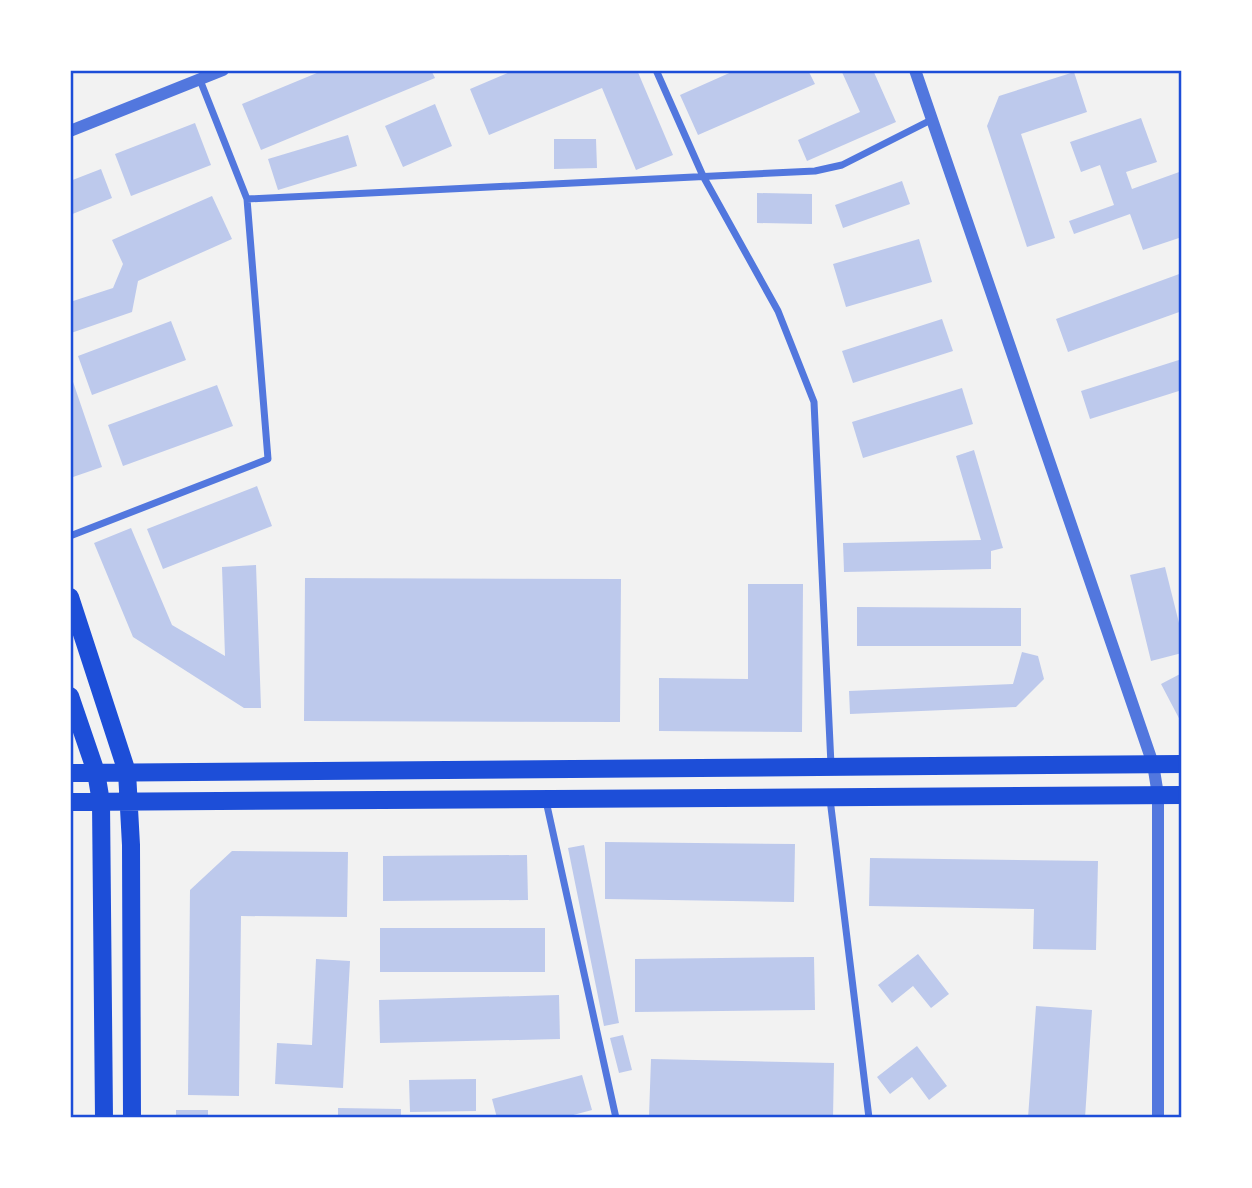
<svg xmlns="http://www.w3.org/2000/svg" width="1252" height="1188" font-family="'Public Sans',sans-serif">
	<rect width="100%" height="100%" fill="#f2f2f2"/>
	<path fill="#bdc9ec" d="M 324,70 L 431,70 L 435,78 L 261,150 L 242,104 Z
		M 515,70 L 637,70 L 673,155 L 636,170 L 602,88 L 489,135 L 470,89 Z
		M 736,70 L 808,70 L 815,84 L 698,135 L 680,95 Z
		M 841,70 L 873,70 L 896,122 L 807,161 L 798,140 L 860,112 Z
		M 1074,72 L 1087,112 L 1021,134 L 1055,238 L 1027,247 L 987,126 L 999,96 Z
		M 435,104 L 452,146 L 403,167 L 385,126 Z
		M 1141,118 L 1157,162 L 1126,172 L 1132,189 L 1182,171 L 1182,237 L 1143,250 L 1130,214 L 1074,234 L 1069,221 L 1114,205 L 1100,165 L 1081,172 L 1070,142 Z
		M 195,123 L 211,165 L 131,196 L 115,154 Z
		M 348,135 L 357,166 L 278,190 L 268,159 Z
		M 554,139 L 596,139 L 597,168 L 554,169 Z
		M 101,169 L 112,198 L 70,215 L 70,181 Z
		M 902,181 L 910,204 L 843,228 L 835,205 Z
		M 757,193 L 812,194 L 812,224 L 757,223 Z
		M 212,196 L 232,239 L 138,281 L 132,312 L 71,333 L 70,302 L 113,288 L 123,264 L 112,240 Z
		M 919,239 L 932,282 L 846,307 L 833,264 Z
		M 1182,273 L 1182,311 L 1068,352 L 1056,319 Z
		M 942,319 L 953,351 L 853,383 L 842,351 Z
		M 171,321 L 186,360 L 92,395 L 78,356 Z
		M 1182,359 L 1182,390 L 1090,419 L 1081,391 Z
		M 70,373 L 102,467 L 73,477 L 70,469 Z
		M 217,385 L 233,426 L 123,466 L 108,425 Z
		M 962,388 L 973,424 L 863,458 L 852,422 Z
		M 974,450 L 1003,548 L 991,551 L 991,569 L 844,572 L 843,543 L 981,540 L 956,456 Z
		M 257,486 L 272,526 L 163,569 L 147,529 Z
		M 131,528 L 172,625 L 225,656 L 222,567 L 256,565 L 261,708 L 244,708 L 133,637 L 94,543 Z
		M 1165,567 L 1182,635 L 1182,653 L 1151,661 L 1130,575 Z
		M 305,578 L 621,579 L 620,722 L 304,721 Z
		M 748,584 L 803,584 L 802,732 L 659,731 L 659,678 L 748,679 Z
		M 857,607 L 1021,608 L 1021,646 L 857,646 Z
		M 1022,652 L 1038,656 L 1044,679 L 1016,707 L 850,714 L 849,691 L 1013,684 Z
		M 1182,673 L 1182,724 L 1161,684 Z
		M 605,842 L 795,844 L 794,902 L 605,899 Z
		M 584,845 L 619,1023 L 604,1026 L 568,848 Z
		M 232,851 L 348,852 L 347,917 L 241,916 L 239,1096 L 188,1095 L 190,890 Z
		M 527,855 L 528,900 L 383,901 L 383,856 Z
		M 870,858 L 1098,861 L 1096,950 L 1033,949 L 1034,909 L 869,906 Z
		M 380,928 L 545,928 L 545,972 L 380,972 Z
		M 918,954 L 949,994 L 931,1008 L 913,986 L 892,1003 L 878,985 Z
		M 814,957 L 815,1010 L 635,1012 L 635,959 Z
		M 316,959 L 350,961 L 343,1088 L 275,1084 L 277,1043 L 312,1045 Z
		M 559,995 L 560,1039 L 380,1043 L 379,1000 Z
		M 1036,1006 L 1092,1010 L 1085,1118 L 1028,1118 Z
		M 623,1035 L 632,1070 L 619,1073 L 610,1038 Z
		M 917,1046 L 947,1086 L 929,1100 L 912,1077 L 890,1094 L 877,1077 Z
		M 651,1059 L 834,1063 L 833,1118 L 649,1116 Z
		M 582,1075 L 592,1110 L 562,1118 L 497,1118 L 492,1099 Z
		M 476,1079 L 476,1111 L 410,1112 L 409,1080 Z
		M 338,1108 L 401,1109 L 401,1118 L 338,1118 Z
		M 176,1110 L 208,1110 L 208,1118 L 176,1118 Z"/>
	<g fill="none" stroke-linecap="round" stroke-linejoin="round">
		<path stroke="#5277de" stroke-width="7" d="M 656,70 L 703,176 L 778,311 L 814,402 L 831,765
			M 247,199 L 815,171 L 842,165 L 933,119
			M 70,536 L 268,459 L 247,199 L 200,80
			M 830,799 L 869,1118
			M 546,801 L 616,1118"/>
		<path stroke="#5277de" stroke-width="12" d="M 915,70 L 1153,764 L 1158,795 L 1158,1118
			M 70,131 L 223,70"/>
		<path stroke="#1d4ed8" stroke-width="18" d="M 70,597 L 127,772 L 131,845 L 132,1118
			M 70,696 L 96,772 L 101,802 L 104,1118
			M 70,773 L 1182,764
			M 70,802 L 1182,795"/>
	</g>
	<rect width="1252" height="1188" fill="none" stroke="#ffffff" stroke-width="144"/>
	<rect x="72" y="72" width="1108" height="1044" fill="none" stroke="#1d4ed8" stroke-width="2.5"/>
</svg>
